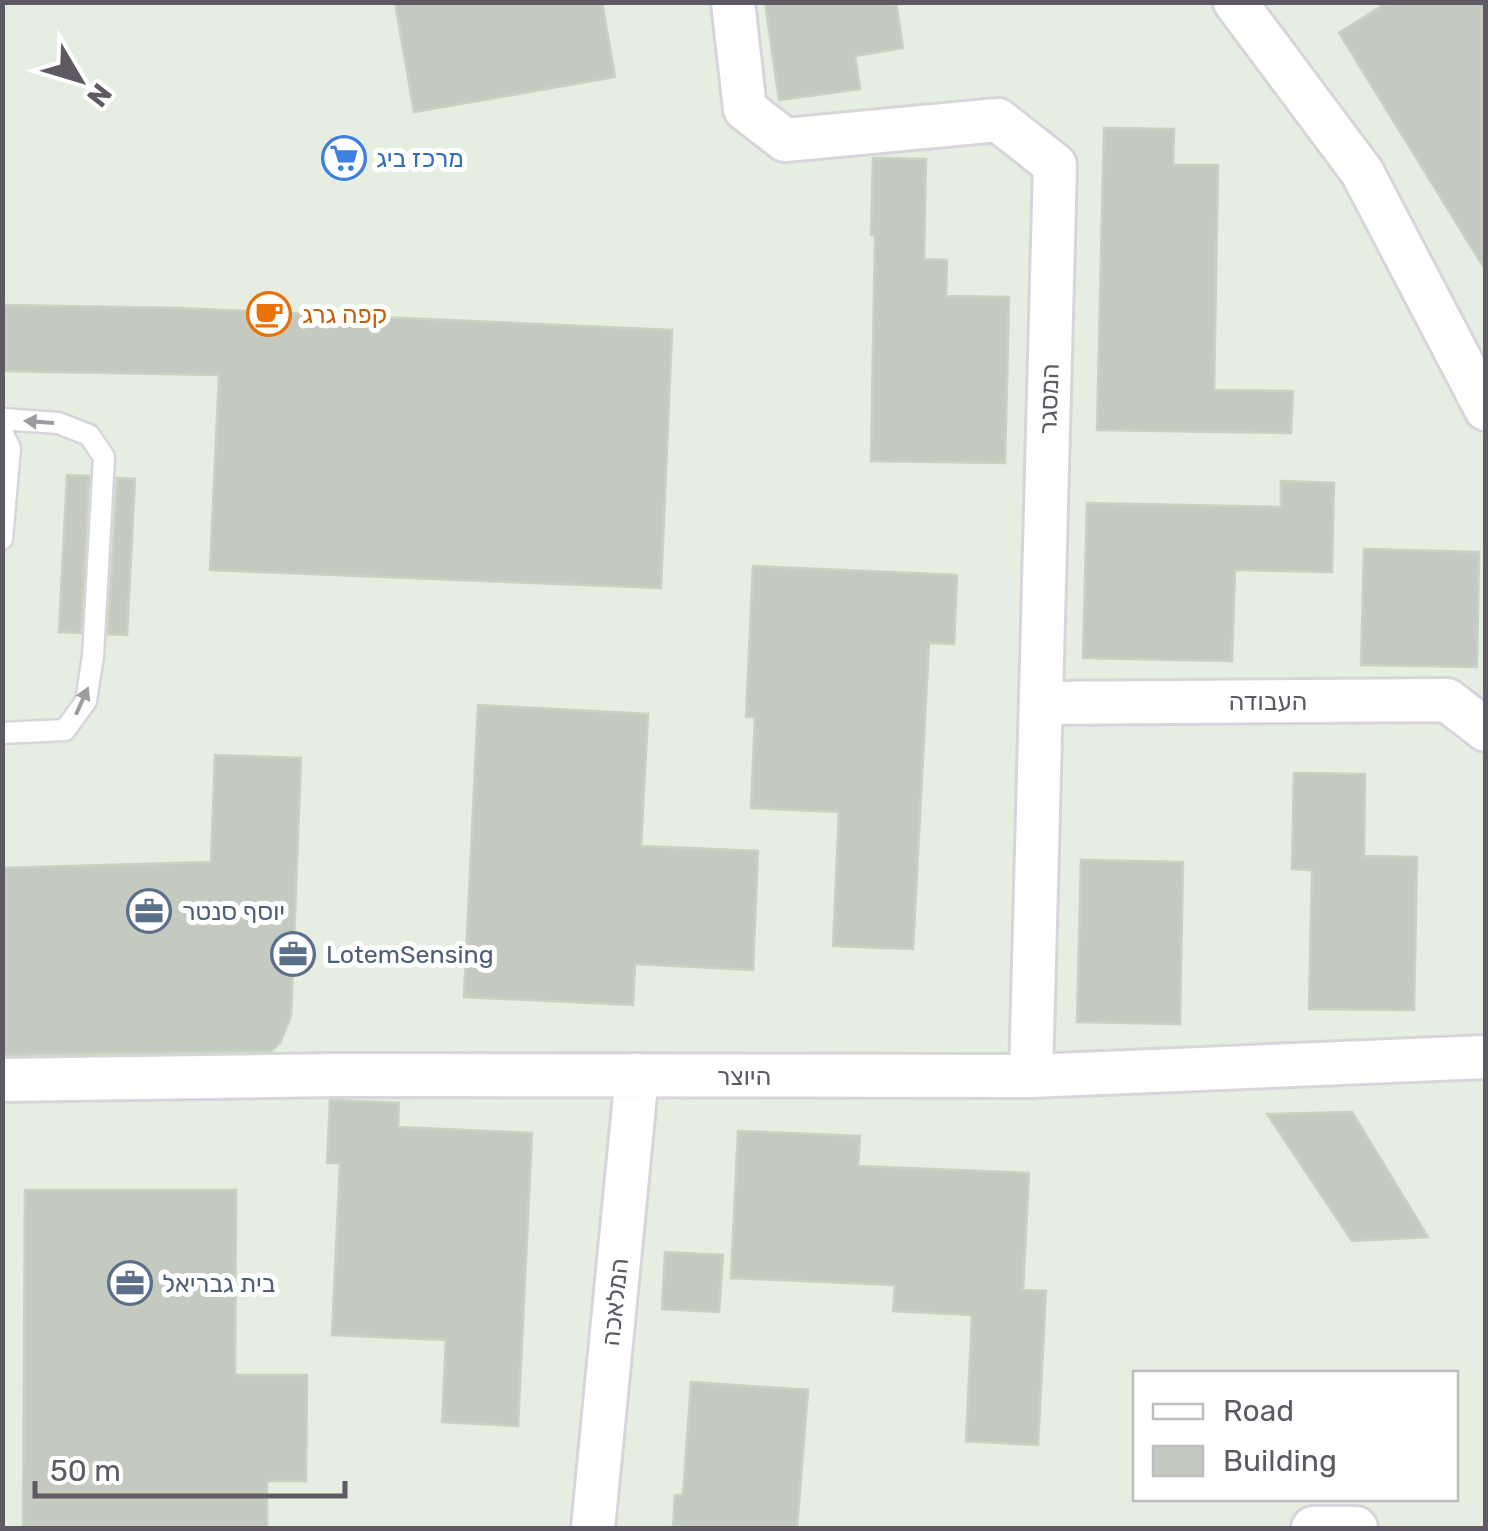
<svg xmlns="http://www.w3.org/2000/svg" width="1488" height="1531" font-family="Rubik,'Noto Sans Hebrew',sans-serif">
	<rect width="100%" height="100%" fill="#e5eee1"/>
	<path fill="#c5cac0" stroke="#c7d3bf" stroke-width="2.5" d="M 395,2 L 602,2 L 615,77 L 414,112 Z
		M 765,2 L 896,2 L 903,48 L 855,56 L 860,89 L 779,100 Z
		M 1388,2 L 1486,2 L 1486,271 L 1339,33 Z
		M 1104,128 L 1174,129 L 1173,165 L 1218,165 L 1214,390 L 1293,391 L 1291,433 L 1097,430 Z
		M 873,158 L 926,159 L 924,259 L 947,260 L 946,296 L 1009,297 L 1005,463 L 871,461 L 875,235 L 871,235 Z
		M 2,305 L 178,308 L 672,330 L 661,588 L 210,570 L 219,375 L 2,371 Z
		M 67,475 L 89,476 L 81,633 L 59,632 Z
		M 117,478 L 135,479 L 127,635 L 108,634 Z
		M 1281,481 L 1334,483 L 1332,572 L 1235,570 L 1232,661 L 1083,658 L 1087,503 L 1281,507 Z
		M 1364,549 L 1479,552 L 1477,667 L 1361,665 Z
		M 753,566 L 957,575 L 954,644 L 929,643 L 913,949 L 833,946 L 839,812 L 751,808 L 755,717 L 746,717 Z
		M 478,705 L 648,714 L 641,846 L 758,851 L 753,970 L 635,964 L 633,1005 L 464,997 Z
		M 215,755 L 301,758 L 291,1016 L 280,1043 L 271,1051 L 2,1055 L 2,868 L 211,862 Z
		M 1294,773 L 1365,774 L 1364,856 L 1417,857 L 1414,1010 L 1309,1009 L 1312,870 L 1292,869 Z
		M 1081,860 L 1183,862 L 1180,1024 L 1077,1022 Z
		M 330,1100 L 399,1103 L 398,1127 L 532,1133 L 518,1426 L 442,1422 L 446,1340 L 332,1335 L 340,1163 L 327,1163 Z
		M 1352,1112 L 1428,1237 L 1352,1241 L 1267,1114 Z
		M 738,1131 L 860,1136 L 858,1166 L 1029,1173 L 1023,1290 L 1046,1291 L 1038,1445 L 966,1441 L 972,1315 L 893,1311 L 895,1285 L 731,1278 Z
		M 25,1190 L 236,1190 L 235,1375 L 307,1375 L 306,1481 L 267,1481 L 267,1528 L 23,1528 Z
		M 665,1252 L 723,1255 L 719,1312 L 662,1309 Z
		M 691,1382 L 808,1390 L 797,1528 L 673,1528 L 675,1495 L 683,1495 Z"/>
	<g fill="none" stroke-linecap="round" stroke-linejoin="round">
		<g stroke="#d8d4dc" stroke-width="25">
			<path id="service" d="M 2,419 L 58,423 L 89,435 L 104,457 L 93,656 L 86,701 L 65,730 L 2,733
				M 2,432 L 10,448 L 2,539"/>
		</g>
		<g stroke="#d8d4dc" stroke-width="48">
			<path id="minor" d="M 733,2 L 745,109 L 785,140 L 998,120 L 1055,165 L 1031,1076
				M 1235,2 L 1362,172 L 1486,409
				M 1041,703 L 1447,700 L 1486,730
				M 2,1080 L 337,1075 L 1031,1076 L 1486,1057
				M 593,1528 L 637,1075
				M 1313,1528 L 1356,1528"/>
		</g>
		<use href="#service" stroke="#fff" stroke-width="20"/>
		<use href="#minor" stroke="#fff" stroke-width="42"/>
	</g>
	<defs><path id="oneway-solid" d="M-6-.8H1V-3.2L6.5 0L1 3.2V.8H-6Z" transform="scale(2.5)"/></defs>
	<g fill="#9e9ba1">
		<use href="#oneway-solid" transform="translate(39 422) rotate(-176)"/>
		<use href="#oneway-solid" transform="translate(82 701) rotate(-66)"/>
	</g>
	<defs>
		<g id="supermarket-ring" transform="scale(2.25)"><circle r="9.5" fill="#fff" stroke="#3f7fe0" stroke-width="1.5"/><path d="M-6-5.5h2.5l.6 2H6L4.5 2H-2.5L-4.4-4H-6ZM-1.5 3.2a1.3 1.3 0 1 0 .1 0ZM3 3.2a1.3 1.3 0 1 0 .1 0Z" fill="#3f7fe0"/></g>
		<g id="cafe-ring" transform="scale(2.25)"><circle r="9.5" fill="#fff" stroke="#e8710a" stroke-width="1.5"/><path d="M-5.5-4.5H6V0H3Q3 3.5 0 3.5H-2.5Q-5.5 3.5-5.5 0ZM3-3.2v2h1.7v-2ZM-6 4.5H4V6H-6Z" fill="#e8710a"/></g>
		<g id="office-ring" transform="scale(2.25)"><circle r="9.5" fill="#fff" stroke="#5c6f8a" stroke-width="1.5"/><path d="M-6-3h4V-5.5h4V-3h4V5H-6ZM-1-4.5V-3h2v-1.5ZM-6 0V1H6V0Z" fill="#5c6f8a"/></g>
	</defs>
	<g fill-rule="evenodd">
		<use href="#supermarket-ring" x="344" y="158"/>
		<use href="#cafe-ring" x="269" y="314"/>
		<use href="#office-ring" x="149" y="911"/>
		<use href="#office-ring" x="293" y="954"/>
		<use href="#office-ring" x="130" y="1283"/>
	</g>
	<g text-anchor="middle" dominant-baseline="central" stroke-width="10" stroke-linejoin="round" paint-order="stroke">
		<g font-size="25" fill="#366cbe" stroke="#fff" text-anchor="start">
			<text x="376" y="158">מרכז ביג</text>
		</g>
		<g font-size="25" fill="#c56008" stroke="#fff" text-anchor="start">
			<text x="302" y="314">קפה גרג</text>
		</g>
		<g font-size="25" fill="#5e5963" stroke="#fff">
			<text transform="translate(1049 399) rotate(-88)">המסגר</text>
			<text x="1268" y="701">העבודה</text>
			<text x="744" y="1076">היוצר</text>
			<text transform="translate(615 1302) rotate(-84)">המלאכה</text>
		</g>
		<g font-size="25" fill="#4e5e75" stroke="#fff" text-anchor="start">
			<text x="182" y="911">יוסף סנטר</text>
			<text x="326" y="954">LotemSensing</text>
			<text x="162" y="1283">בית גבריאל</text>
		</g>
	</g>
	<rect width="1488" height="1531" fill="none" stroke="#5e5963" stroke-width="10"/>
	<rect x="1133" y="1371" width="325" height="130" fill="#ffffff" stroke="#bfbdc1" stroke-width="2.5"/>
	<rect x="1153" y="1404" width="50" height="15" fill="#ffffff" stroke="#bfbdc1" stroke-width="2.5"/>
	<text x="1223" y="1421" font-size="30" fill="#5e5963">Road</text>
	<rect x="1153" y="1446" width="50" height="30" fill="#c5cac0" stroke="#bfbdc1" stroke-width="2.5"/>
	<text x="1223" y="1471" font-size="30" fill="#5e5963">Building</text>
	<g transform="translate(80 80) rotate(128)" stroke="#ffffff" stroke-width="8" paint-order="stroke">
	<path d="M0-8L18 38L0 25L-18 38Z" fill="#5e5963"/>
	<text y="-15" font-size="28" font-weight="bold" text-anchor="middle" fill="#5e5963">N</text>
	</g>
	<path d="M35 1481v15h310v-15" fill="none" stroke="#5e5963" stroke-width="5"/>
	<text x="50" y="1481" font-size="30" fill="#5e5963" stroke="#ffffff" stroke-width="8" paint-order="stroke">50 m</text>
</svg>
